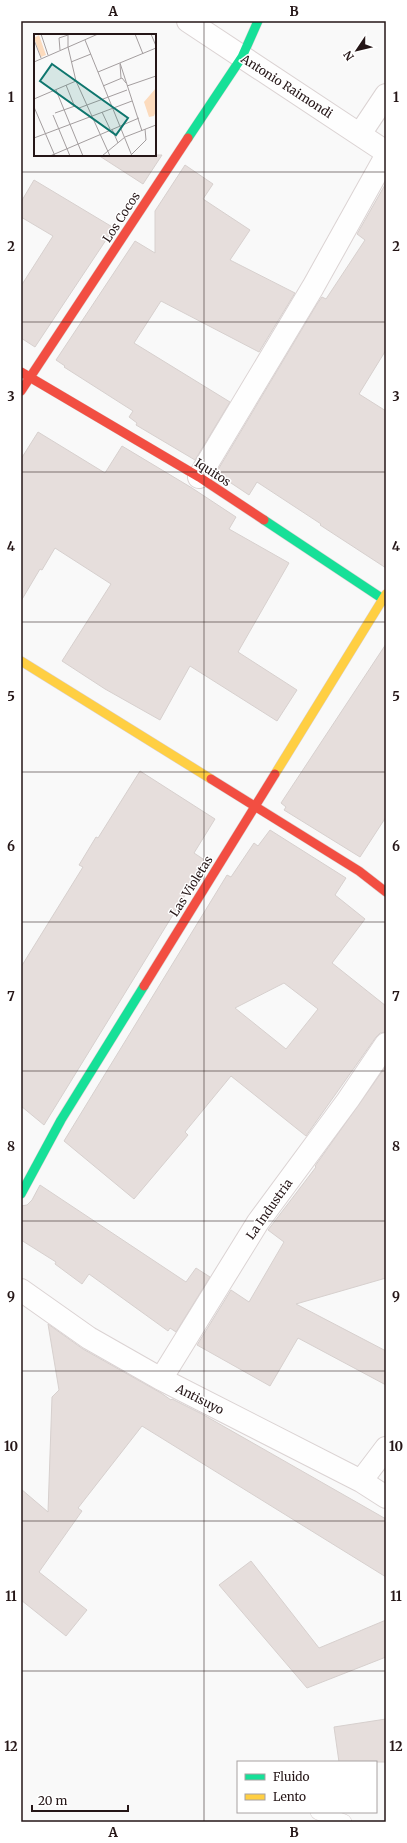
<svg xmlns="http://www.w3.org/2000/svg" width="407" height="1843" font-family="Merriweather,serif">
	<rect width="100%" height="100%" fill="#f9f9f9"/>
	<path fill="#e6dedc" stroke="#d7d0ce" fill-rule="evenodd" d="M 98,155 L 162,155 L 143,184 Z
		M 185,165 L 213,184 L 203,199 L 250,230 L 230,260 L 295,293 L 259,352 L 161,301 L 134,343 L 230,402 L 195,460 L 136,425 L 137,423 L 129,417 L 133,411 L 64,367 L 65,366 L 56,360 L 135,241 L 155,253 L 155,211 Z
		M 34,180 L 114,228 L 35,347 L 21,338 L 21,286 L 53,236 L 21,217 L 21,202 Z
		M 386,183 L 386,350 L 359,394 L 386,411 L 386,568 L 320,525 L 321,524 L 257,482 L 249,495 L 216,473 L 317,304 L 322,297 L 326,299 L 365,240 L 357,234 Z
		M 38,432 L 105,473 L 122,446 L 192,488 L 236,517 L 229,529 L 289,563 L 238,652 L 297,690 L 277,721 L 190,666 L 160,720 L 105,689 L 62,661 L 111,584 L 55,548 L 42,570 L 40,569 L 21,601 L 21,459 Z
		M 386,644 L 386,817 L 360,857 L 284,810 L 286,807 L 281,803 Z
		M 140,771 L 215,819 L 194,853 L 206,861 L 44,1125 L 21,1106 L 21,967 L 83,867 L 79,865 L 96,837 L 98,838 Z
		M 270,830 L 346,878 L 335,895 L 365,919 L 332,963 L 386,1006 L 386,1032 L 380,1033 L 376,1037 L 306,1136 L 231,1076 L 185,1132 L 188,1135 L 134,1199 L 64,1141 L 227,875 L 231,877 L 254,843 L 258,846 ZM 284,983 L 318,1009 L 286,1049 L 235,1008 Z
		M 386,1066 L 386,1278 L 296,1304 L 386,1351 L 386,1385 L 298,1338 L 270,1386 L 197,1345 L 231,1290 L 249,1302 L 284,1242 L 268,1230 L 316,1167 L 315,1166 Z
		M 40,1185 L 186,1282 L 196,1268 L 210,1277 L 176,1332 L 170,1328 L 168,1331 L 89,1274 L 82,1284 L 55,1264 L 56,1262 L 21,1240 L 21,1206 L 27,1205 L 32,1200 Z
		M 48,1324 L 83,1349 L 161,1393 L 171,1400 L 172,1399 L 202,1414 L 386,1519 L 386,1577 L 142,1426 L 78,1508 L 82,1511 L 39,1572 L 87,1610 L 66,1636 L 21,1600 L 21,1489 L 48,1512 L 52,1397 L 59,1390 Z
		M 251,1561 L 319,1648 L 386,1620 L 386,1657 L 307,1688 L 219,1585 Z
		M 386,1719 L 386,1762 L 339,1762 L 334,1727 Z"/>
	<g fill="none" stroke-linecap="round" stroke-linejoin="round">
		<g stroke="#dbd3d3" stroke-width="16">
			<path id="lane" d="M 318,1812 L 344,1822"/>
		</g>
		<g stroke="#dbd3d3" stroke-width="24">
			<path id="street" d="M 188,21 L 386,152
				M 360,134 L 386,95
				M 199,477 L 313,287 L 386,156
				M 21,1290 L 89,1338 L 161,1379 L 361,1481 L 386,1497
				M 161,1379 L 258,1222 L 348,1100 L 386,1044
				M 361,1481 L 386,1448"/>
		</g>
		<g stroke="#dbd3d3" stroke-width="10">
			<path id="fast" d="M 188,138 L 242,57 L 258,21
				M 264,520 L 386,601
				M 21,1194 L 61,1120 L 144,986"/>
		</g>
		<g stroke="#dbd3d3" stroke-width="10">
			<path id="slow" d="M 21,661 L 211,779
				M 275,774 L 386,594"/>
		</g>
		<g stroke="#dbd3d3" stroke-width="10">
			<path id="jam" d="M 21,372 L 199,477 L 264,520
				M 21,391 L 188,138
				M 211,779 L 359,871 L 386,892
				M 144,986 L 275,774"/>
		</g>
		<use href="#lane" stroke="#fefefe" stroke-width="15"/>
		<use href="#street" stroke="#fefefe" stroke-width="22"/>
		<use href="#fast" stroke="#16e098" stroke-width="9"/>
		<use href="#slow" stroke="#ffcf43" stroke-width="9"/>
		<use href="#jam" stroke="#f24e42" stroke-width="9"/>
	</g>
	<path fill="none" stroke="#251617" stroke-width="1" stroke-opacity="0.55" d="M 204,21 L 204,1822M 21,172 L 386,172M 21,322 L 386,322M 21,472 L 386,472M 21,622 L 386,622M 21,772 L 386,772M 21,922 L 386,922M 21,1071 L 386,1071M 21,1221 L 386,1221M 21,1371 L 386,1371M 21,1521 L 386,1521M 21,1671 L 386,1671"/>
	<g text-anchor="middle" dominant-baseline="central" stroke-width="3" stroke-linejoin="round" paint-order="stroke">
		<g font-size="12" fill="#251617" stroke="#fff">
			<text transform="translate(287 86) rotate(33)">Antonio Raimondi</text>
			<text transform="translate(121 217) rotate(-57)">Los Cocos</text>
			<text transform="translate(213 472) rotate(33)">Iquitos</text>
			<text transform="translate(191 886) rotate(-58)">Las Violetas</text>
			<text transform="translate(269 1209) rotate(-55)">La Industria</text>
			<text transform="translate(200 1399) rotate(27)">Antisuyo</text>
		</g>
	</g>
	<g transform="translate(34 34)">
		<rect width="122" height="122" fill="#f9f9f9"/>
		<path d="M 5,1 L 12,21 L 7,23 L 0,4 ZM 122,54 L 122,77 L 120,82 L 115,83 L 110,68 Z" fill="#fcdbbd"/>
		<path fill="none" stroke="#a49e9f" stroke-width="1" d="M 7,0 L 14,21M 34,0 L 34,13 L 42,47 L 76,122M 101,0 L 109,20M 117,0 L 122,12M 0,6 L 7,24M 51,6 L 98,122M 26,16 L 25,4 L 34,1M 0,28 L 64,0M 37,28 L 57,20M 86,29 L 108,97M 86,30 L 87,44M 64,38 L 122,14M 32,51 L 40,71 L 45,74 L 93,56M 69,52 L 88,44 L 92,49M 93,52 L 122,42M 22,56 L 49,122M 0,65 L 42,47M 0,73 L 21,122M 68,78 L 76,95M 21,79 L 41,72M 19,81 L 36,122M 78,95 L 84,109M 0,104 L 98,67M 98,120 L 112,106 L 111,95M 16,122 L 105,84M 68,122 L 91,103 L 122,91"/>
		<path fill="#0f766e" fill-opacity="0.15" stroke="#0f766e" stroke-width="2" d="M 18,30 L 94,84 L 82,101 L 6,47 Z"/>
		<rect width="122" height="122" fill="none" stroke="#251617" stroke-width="2"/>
	</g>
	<rect width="407" height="1843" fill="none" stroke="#ffffff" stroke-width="44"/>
	<rect x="237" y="1761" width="140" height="52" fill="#ffffff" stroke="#a8a2a2"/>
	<rect x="245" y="1774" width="20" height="6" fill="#16e098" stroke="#a8a2a2"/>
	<text x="273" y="1781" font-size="12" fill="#251617">Fluido</text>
	<rect x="245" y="1794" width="20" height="6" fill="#ffcf43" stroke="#a8a2a2"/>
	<text x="273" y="1801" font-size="12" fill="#251617">Lento</text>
	<g transform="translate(357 50) rotate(235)" stroke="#ffffff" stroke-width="3" paint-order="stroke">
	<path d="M0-3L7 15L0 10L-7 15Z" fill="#251617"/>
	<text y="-6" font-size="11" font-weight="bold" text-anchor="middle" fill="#251617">N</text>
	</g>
	<path d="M32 1805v6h96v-6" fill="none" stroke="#251617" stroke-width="2"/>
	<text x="38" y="1805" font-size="12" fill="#251617" stroke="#ffffff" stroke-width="3" paint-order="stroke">20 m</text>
	<rect x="22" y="22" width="363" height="1799" fill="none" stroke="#251617" stroke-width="1.5"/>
	<g font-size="13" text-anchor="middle" font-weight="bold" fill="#251617">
		<text x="113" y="16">A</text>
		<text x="294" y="16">B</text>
		<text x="11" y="102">1</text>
		<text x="396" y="102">1</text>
		<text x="11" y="251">2</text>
		<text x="396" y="251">2</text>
		<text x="11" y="401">3</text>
		<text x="396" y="401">3</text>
		<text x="11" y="551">4</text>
		<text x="396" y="551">4</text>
		<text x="11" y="701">5</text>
		<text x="396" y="701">5</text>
		<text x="11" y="851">6</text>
		<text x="396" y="851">6</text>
		<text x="11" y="1001">7</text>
		<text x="396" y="1001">7</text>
		<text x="11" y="1151">8</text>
		<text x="396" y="1151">8</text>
		<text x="11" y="1301">9</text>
		<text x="396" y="1301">9</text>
		<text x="11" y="1451">10</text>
		<text x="396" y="1451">10</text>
		<text x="11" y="1601">11</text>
		<text x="396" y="1601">11</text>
		<text x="11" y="1751">12</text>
		<text x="396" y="1751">12</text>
		<text x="113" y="1837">A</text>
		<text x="294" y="1837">B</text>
	</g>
</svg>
